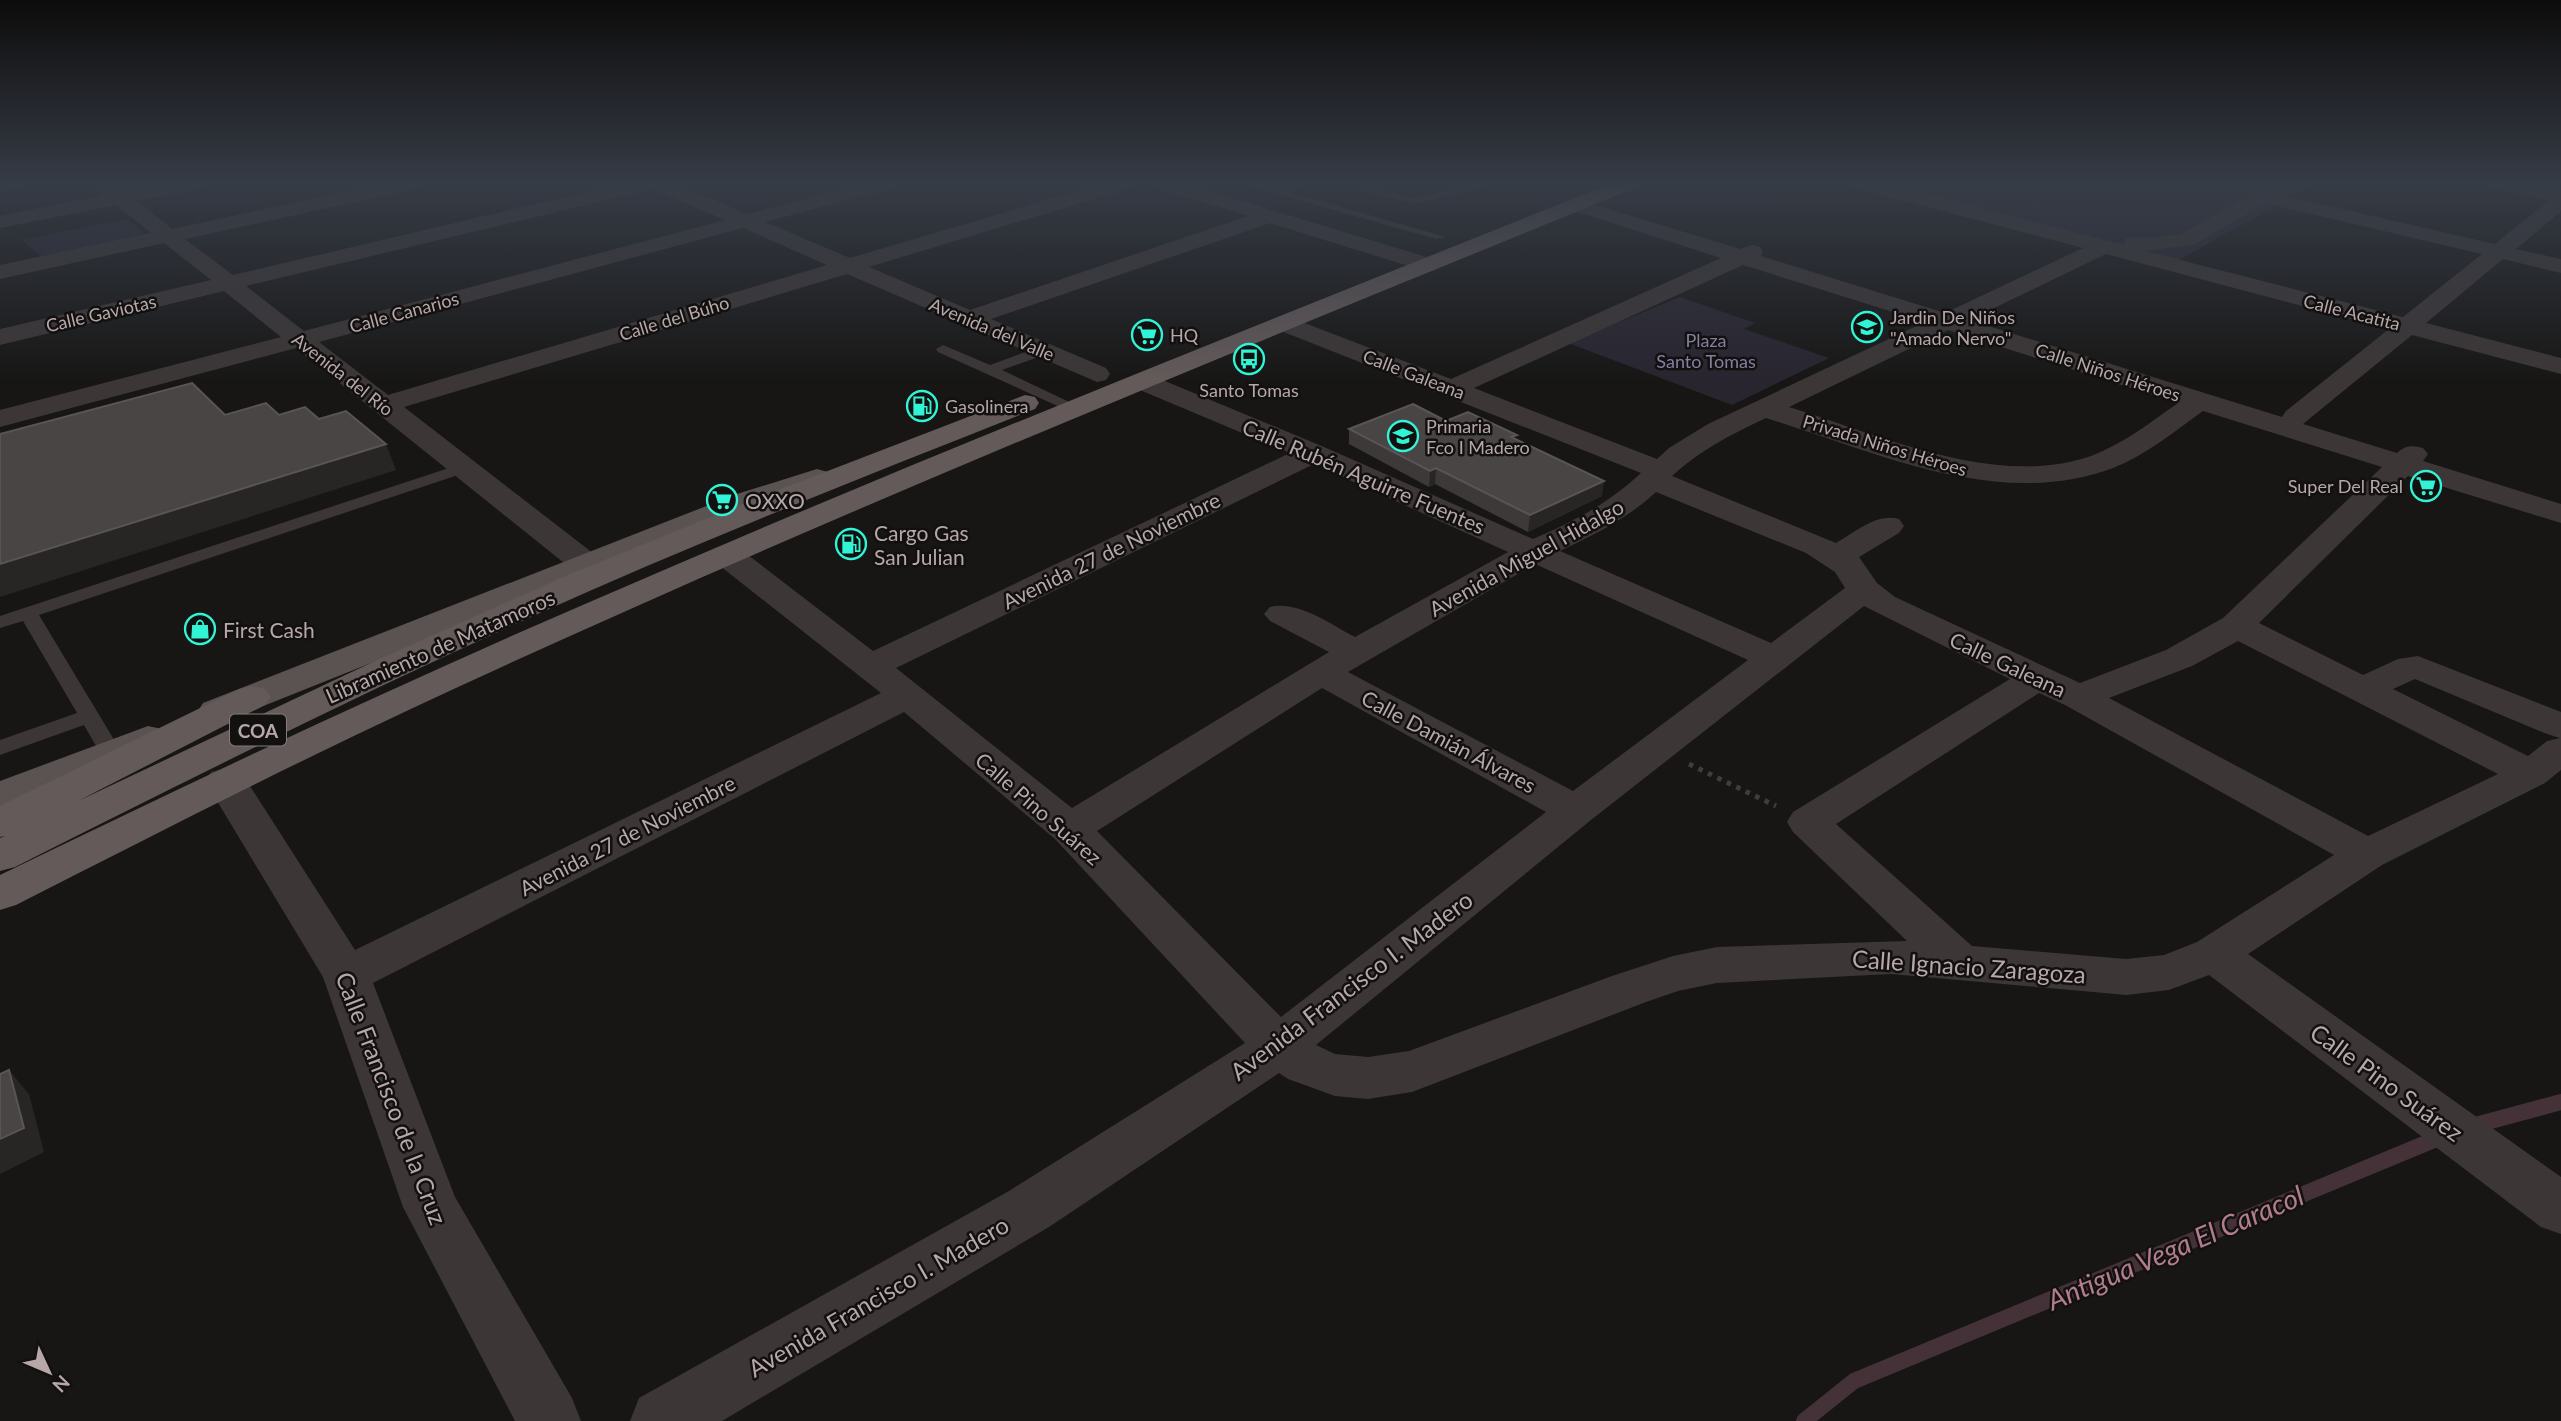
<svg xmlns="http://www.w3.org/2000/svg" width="2561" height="1421" font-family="Lato,sans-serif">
	<rect width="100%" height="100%" fill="#171615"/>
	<path fill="#28252f" d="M 1903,183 L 2316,183 L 2177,261 L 1894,188 Z
		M 127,219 L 150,238 L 45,260 L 22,240 Z
		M 1680,297 L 1755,323 L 1744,329 L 1829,358 L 1732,405 L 1568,343 Z"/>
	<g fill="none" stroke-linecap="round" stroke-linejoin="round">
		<path stroke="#453239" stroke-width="16" d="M 2472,1126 L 2561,1102
			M 1804,1421 L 1854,1381 L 2441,1137"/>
		<path stroke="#433c3d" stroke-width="5" stroke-dasharray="4.5 6" stroke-linecap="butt" d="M 1689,764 L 1776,806"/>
		<path fill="#3c3636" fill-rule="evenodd" d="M 1239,183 L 1257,183 L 1446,237 L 1436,239 Z
			M 1478,183 L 1498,183 L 1415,204 L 1362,190 L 1367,187 L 1415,198 Z
			M 943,345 L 990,365 L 1037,348 L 1047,348 L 1047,354 L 1002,370 L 1084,409 L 1081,412 L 1071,412 L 938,352 L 936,349 Z
			M 464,463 L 472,468 L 470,471 L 39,615 L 122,753 L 119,758 L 103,758 L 84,725 L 0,755 L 0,740 L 77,713 L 23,621 L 0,628 L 0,616 Z"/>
		<path fill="#3c3636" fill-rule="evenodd" d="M 0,183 L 26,183 L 23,187 L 0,192 Z
			M 91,183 L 114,183 L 124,191 L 165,183 L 207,183 L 204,187 L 137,201 L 172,229 L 386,183 L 425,183 L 415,189 L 185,239 L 233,275 L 625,183 L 674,183 L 747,214 L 865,183 L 899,183 L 896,187 L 765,222 L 850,258 L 1104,183 L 1136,183 L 1133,187 L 869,267 L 970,310 L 1248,216 L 1154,187 L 1151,183 L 1183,183 L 1436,260 L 1439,265 L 1436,270 L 1428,272 L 1270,223 L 991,319 L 1106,368 L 1110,374 L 1106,380 L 1097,382 L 847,274 L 404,407 L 598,557 L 603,564 L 598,571 L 586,574 L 574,571 L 296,348 L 0,427 L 0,410 L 281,337 L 224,291 L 0,345 L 0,329 L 211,280 L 164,243 L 0,279 L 0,265 L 151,233 L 116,205 L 0,228 L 0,216 L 104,195 ZM 653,189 L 725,220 L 304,331 L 246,286 ZM 743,228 L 827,265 L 388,395 L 319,342 Z
			M 1849,183 L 1883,183 L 2124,245 L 2125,238 L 2152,238 L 2181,234 L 2272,183 L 2297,183 L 2281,195 L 2495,244 L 2549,200 L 2488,187 L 2485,183 L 2525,183 L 2561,191 L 2561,211 L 2516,249 L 2561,259 L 2561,273 L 2503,259 L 2426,323 L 2561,358 L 2561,374 L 2412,335 L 2303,424 L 2397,453 C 2405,445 2413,445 2423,448 L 2428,454 L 2423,461 L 2561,504 L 2561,523 L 2408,476 L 2259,623 L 2363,675 L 2398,659 L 2418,656 L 2561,712 L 2561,770 L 2545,783 L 2382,865 L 2248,954 L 2561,1177 L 2561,1234 L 2541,1227 L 2209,975 L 2169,990 L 2126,995 L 1891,974 L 1717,983 L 1678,991 L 1646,1002 L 1412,1092 L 1368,1099 L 1335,1096 L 1288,1079 L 1279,1073 L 1049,1227 L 722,1421 L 630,1421 L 639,1398 L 1009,1191 L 1245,1043 L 1055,839 L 904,712 L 373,983 L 455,1197 L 572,1398 L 581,1421 L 515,1421 L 403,1207 L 323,977 L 205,781 L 211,772 L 226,768 L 241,772 L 355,950 L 881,693 L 715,562 L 711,555 L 715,548 L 727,545 L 739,548 L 873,651 L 1290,453 L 1135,388 L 1131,382 L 1135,376 L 1144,374 L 1153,376 L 1324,447 L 1533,539 C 1576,520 1606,505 1641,473 L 1276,329 L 1273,324 L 1276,319 L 1285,317 L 1294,319 L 1451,379 L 1721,258 L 1569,209 L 1566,205 L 1569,201 L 1576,199 L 1740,249 L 1752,245 L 1760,247 L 1763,252 L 1761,256 L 1945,313 L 2083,248 L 1852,187 ZM 2265,203 L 2482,254 L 2403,317 L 2145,251 L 2195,244 ZM 2106,254 L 2389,329 L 2286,411 L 2282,417 L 1969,320 ZM 1743,265 L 1925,322 L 1708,424 L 1669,448 L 1657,459 L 1474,388 ZM 1948,330 L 2178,403 C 2151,422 2123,444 2091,456 C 1996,489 1880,435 1789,407 ZM 2203,411 L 2382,467 L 2223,618 L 2166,650 L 2080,683 L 1895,597 L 1877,583 L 1859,557 L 1899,533 L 1904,526 L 1899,519 C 1876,513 1856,532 1836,543 L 1672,476 C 1700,450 1732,434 1766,418 C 1876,452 1998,511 2113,468 C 2146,455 2175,431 2203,411 ZM 1314,464 L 1508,552 L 1355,637 C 1330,624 1298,600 1270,607 L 1264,614 L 1270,621 L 1329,652 L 1072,808 L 896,668 ZM 1656,492 L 1806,553 L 1835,572 L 1845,588 L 1771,643 L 1560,551 C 1596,534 1628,518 1656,492 ZM 1535,564 L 1748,660 L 1573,791 L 1348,672 ZM 1864,606 L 2010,679 L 1793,812 L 1787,822 L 1793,832 L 1907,941 L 1717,947 L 1673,956 L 1612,976 L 1409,1051 L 1368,1057 L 1335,1054 L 1316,1045 L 1591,820 ZM 2238,641 L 2498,774 L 2368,836 L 2109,698 L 2192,666 ZM 2415,679 L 2547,734 L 2560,738 L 2547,741 L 2528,756 L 2393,689 ZM 1322,688 L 1546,812 L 1281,1017 L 1097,831 ZM 2039,693 L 2065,705 L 2334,855 L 2197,942 L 2164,955 L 2126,959 L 1972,946 L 1836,824 Z"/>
		<path fill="#5b5252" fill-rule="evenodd" d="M 817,469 L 828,472 L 832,478 L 828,484 L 759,508 L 231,719 L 217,723 L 203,719 L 198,711 L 203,703 L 737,494 Z
			M 148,726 L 162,729 L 168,738 L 162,747 L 0,809 L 0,781 Z"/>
		<path fill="#645a5a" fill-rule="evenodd" d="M 1612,183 L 1640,183 L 1637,187 C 1227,355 816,520 415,707 C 280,770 148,838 16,905 L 0,910 L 0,875 C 196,780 392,687 592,601 C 929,454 1271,320 1612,183 Z
			M 1025,395 L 1035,397 L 1039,403 L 1035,409 C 866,476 697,542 531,617 C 357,695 186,781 15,867 L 0,871 L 0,838 L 5,836 L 0,837 L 0,806 L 239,689 L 252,686 L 265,689 L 271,697 L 265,705 L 78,801 L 375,661 L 570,574 L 760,497 Z"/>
	</g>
	<path fill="#3c3938" d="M 1268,183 L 1315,183 L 1293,191 Z
		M 1446,421 L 1516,440 L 1602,496 L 1528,532 L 1435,484 L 1429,487 L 1349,444 L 1349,429 Z"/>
	<path fill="#282625" d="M 1293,183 L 1315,183 L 1293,191 Z
		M 386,444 L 396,470 L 0,597 L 0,564 Z
		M 1436,468 L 1435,484 L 1429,487 L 1430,471 Z
		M 1604,481 L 1602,496 L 1528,532 L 1530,515 Z
		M 9,1070 L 29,1094 L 44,1152 L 0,1174 L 0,1139 Z"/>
	<path fill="#494545" stroke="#5b5454" stroke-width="2" d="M 192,383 L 225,415 L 266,403 L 279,415 L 305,407 L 319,419 L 346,411 L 386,444 L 0,564 L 0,434 Z
		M 1413,404 L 1446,421 L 1468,412 L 1517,435 L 1511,437 L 1604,481 L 1530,515 L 1436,468 L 1430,471 L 1349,429 Z
		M 9,1070 L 24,1128 L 0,1139 L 0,1074 Z"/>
	<linearGradient id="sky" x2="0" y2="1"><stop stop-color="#0d0c0c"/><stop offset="0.48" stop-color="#363c46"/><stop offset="1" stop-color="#363c46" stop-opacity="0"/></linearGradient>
	<rect width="2561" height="382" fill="url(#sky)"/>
	<defs>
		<g id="school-ring" transform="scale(1.575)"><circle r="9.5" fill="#121110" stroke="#30f4d5" stroke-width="1.5"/><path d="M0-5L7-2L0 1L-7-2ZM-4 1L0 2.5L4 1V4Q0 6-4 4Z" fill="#30f4d5"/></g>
		<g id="supermarket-ring" transform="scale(1.575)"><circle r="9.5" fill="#121110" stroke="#30f4d5" stroke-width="1.5"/><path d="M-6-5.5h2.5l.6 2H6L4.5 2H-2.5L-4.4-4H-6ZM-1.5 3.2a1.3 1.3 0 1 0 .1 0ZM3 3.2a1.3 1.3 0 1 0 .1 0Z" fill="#30f4d5"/></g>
		<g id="bus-ring" transform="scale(1.575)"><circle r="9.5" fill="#121110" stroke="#30f4d5" stroke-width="1.5"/><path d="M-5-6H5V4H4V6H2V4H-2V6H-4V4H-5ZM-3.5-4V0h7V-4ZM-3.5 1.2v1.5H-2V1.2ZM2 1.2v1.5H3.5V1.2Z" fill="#30f4d5"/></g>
		<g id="fuel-ring" transform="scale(1.575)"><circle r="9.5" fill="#121110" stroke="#30f4d5" stroke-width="1.5"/><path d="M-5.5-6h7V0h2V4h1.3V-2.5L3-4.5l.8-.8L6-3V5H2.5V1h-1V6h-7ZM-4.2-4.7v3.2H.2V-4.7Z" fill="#30f4d5"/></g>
		<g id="shop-ring" transform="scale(1.575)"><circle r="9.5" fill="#121110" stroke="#30f4d5" stroke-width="1.5"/><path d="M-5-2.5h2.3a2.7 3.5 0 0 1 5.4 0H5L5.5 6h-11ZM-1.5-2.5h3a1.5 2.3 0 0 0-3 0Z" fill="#30f4d5"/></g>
	</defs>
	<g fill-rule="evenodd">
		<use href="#school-ring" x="1867" y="327"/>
		<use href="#supermarket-ring" x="1147" y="335"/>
		<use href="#bus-ring" x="1249" y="359"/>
		<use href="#fuel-ring" x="922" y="406"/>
		<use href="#school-ring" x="1403" y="436"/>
		<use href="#supermarket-ring" x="2426" y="486"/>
		<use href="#supermarket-ring" x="722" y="500"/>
		<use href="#fuel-ring" x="851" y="544"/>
		<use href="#shop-ring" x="200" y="629"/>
	</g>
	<g text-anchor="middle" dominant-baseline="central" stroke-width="5" stroke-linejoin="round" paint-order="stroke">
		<g font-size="18" fill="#b7a7a9" stroke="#121110">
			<text transform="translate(404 312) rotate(-15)">Calle Canarios</text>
			<text transform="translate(2352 312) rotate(14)">Calle Acatita</text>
			<text transform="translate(101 313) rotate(-13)">Calle Gaviotas</text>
			<text transform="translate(674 318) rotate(-17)">Calle del Búho</text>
			<text transform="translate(992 329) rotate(23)">Avenida del Valle</text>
			<text transform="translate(2108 372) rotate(18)">Calle Niños Héroes</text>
			<text transform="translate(343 374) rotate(38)">Avenida del Río</text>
			<text transform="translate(1414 374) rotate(21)">Calle Galeana</text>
			<text transform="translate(1885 445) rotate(17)">Privada Niños Héroes</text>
		</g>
		<g font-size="18" fill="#b7a7a9" stroke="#121110" text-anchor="start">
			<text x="1890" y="317">Jardin De Niños<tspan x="1890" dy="21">"Amado Nervo"</tspan></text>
			<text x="1170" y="335">HQ</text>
			<text x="1249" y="390" text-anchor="middle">Santo Tomas</text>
			<text x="945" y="406">Gasolinera</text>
			<text x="1426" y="426">Primaria<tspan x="1426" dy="21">Fco I Madero</tspan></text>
			<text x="2403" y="486" text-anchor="end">Super Del Real</text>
		</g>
		<g font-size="18" fill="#877ea3" stroke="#121110">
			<text x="1706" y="340">Plaza<tspan x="1706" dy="21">Santo Tomas</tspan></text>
		</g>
		<rect fill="#121110" stroke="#867a7b" stroke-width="2" x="230" y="714.5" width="56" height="31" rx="5"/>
		<g font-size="19" font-weight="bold" fill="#b7a7a9">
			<text x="258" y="730">COA</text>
		</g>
		<g font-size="21" fill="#b7a7a9" stroke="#121110">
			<text transform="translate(1364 476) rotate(23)">Calle Rubén Aguirre Fuentes</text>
			<text transform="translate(1111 550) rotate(-26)">Avenida 27 de Noviembre</text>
			<text transform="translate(1526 557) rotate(-29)">Avenida Miguel Hidalgo</text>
			<text transform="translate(440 646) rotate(-24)">Libramiento de Matamoros</text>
			<text transform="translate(2008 664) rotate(25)">Calle Galeana</text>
			<text transform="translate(1449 741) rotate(28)">Calle Damián Álvares</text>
			<text transform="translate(1039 808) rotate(41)">Calle Pino Suárez</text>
			<text transform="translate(627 835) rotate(-27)">Avenida 27 de Noviembre</text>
		</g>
		<g font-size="21" fill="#b7a7a9" stroke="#121110" text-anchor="start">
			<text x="745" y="500">OXXO</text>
			<text x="874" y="532">Cargo Gas<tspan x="874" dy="24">San Julian</tspan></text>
			<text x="223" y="629">First Cash</text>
		</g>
		<g font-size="24" fill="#b7a7a9" stroke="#121110">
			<text transform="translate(1969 966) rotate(4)">Calle Ignacio Zaragoza</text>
			<text transform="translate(1351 985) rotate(-37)">Avenida Francisco I. Madero</text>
			<text transform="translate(2387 1082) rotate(36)">Calle Pino Suárez</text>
			<text transform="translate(392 1098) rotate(69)">Calle Francisco de la Cruz</text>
			<text transform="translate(878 1296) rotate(-30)">Avenida Francisco I. Madero</text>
		</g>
		<g font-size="28" font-style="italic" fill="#b37d90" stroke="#121110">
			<text transform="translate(2175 1247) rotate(-23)">Antigua Vega El Caracol</text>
		</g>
	</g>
	<g transform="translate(49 1372) rotate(134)" stroke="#121110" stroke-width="5" paint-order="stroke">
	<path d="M0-5L12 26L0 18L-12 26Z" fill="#b7a7a9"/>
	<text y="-10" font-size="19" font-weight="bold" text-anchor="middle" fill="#b7a7a9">N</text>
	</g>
</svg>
